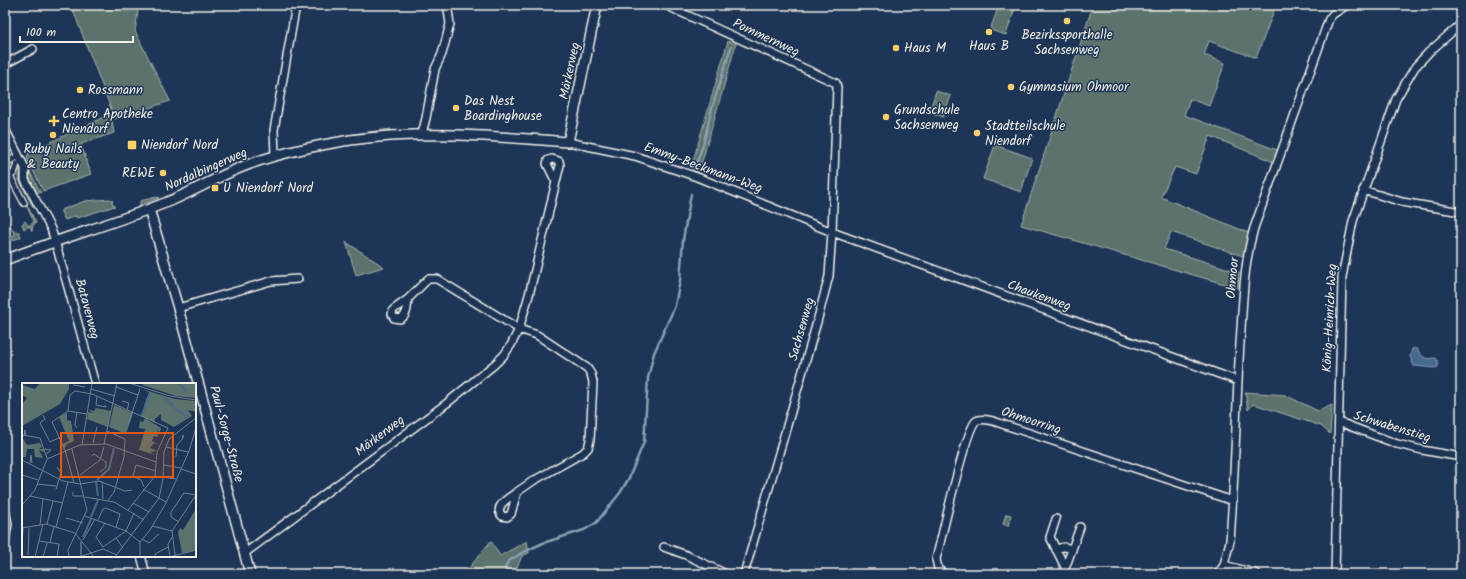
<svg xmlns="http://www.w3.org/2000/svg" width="1466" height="579" font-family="Kalam,sans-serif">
	<rect width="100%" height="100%" fill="#1d3557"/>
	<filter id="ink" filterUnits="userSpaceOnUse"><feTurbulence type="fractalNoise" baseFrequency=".025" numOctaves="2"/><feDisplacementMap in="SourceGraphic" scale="8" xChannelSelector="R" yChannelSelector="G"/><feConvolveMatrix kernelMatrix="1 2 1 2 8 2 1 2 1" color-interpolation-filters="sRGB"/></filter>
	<g filter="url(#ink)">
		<path fill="#5c726d" stroke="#a8b2aa" d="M 71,5 L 139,5 L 135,31 L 170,101 L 115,119 Z
			M 999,5 L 1006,5 L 1015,8 L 1006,35 L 990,30 Z
			M 1093,5 L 1267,5 L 1275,8 L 1256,58 L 1209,41 L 1204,55 L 1225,63 L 1209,106 L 1190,99 L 1184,115 L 1277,150 L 1274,162 L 1210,136 L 1196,174 L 1175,167 L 1161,197 L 1249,233 L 1243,256 L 1171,232 L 1164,249 L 1239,272 L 1238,288 L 1021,225 Z
			M 728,41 L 736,44 L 699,172 L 691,168 Z
			M 936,91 L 951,96 L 943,117 L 929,112 Z
			M 111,114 L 114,133 L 81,144 L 91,174 L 43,191 L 27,158 L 29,152 Z
			M 391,129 L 389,131 L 353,135 L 353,134 Z
			M 995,145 L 1032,158 L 1021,192 L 983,179 Z
			M 21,166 L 22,171 L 20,175 C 25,185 29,196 34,207 L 33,207 L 16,174 L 16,169 Z
			M 29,170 L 41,193 L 37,192 L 27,173 Z
			M 157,197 L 159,198 L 140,205 L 140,201 Z
			M 110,199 L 113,201 L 112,202 L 113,205 L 115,206 L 77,218 L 76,216 L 65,220 L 61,212 L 61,210 L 85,201 Z
			M 27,205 L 36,223 L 33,225 L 32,231 L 30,226 L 24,229 L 22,224 L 25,221 L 28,226 L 34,222 L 26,205 Z
			M 5,216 L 13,231 L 19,232 L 21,237 L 11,241 L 10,238 L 15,235 Z
			M 346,242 L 384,267 L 356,275 Z
			M 1245,392 L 1285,395 L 1318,411 L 1332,405 L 1330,434 L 1321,426 L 1254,404 L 1248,410 Z
			M 1006,514 L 1011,515 L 1008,526 L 1003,524 Z
			M 491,541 L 500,556 L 527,541 L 529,553 L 522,556 L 514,574 L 464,574 Z"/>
		<path fill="#446a8c" stroke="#8aa0b1" d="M 1415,348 C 1420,350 1420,356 1425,358 C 1428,359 1433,358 1436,358 L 1438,362 L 1438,367 L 1434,368 L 1414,366 L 1410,357 L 1412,349 Z"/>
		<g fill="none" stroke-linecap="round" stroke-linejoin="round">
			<path stroke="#8aa0b1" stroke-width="2.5" d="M 696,165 L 703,145 L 712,108 L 731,47
				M 503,574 L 506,570 L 506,565 L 509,561 L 520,554 L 543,543 L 584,530 L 596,523 L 620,493 L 629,478 L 644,442 L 648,378 L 654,353 L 675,306 L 680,280 L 683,240 L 691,194"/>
			<g stroke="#f4f1e8" stroke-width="8">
				<path id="pedestrian" d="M 5,163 L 19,156
					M 5,167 L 24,203
					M 5,178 L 14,173 L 17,164"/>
			</g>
			<g stroke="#f4f1e8" stroke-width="10">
				<path id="minor" d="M 665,5 L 836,83 L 837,87 L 832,232 L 829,276 L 817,322 L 744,574
					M 5,64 L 33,49
					M 5,129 L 25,168 L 25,180 L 51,229 L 55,241 L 95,384
					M 422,134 L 426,118 L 435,69 L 442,54 L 450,24 L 448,10 L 449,5
					M 568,142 L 635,156 L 697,177 L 832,232 L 1238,381
					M 275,156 L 274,130 L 296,5
					M 1363,190 L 1402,202 L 1461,212
					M 408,299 C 407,306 408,316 400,319 L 394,318 L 392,314 L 393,310 L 408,299 L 428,279 L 437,279 L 519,329 L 537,335 L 587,368 L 591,374 L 593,382 L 590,440 L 588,448 L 583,453 L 533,481 L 517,492 L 511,514 L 507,517 L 502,516 C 493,506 509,498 517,492
					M 178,308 L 271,281 L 298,279
					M 1339,422 L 1397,444 L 1422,450 L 1461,457
					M 5,509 L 8,524 L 5,541
					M 1056,519 L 1050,537 L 1065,567
					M 664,547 L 686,555 L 726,574
					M 1056,550 C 1062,546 1066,546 1072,550
					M 245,553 L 447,403 L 495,364 L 504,355 L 511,345 L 519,329 L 529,295 L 560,165 L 559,161 L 552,159 L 548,160 L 547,164 L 556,182
					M 141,556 L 146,574
					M 1224,565 L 1257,574
					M 945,574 L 938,569 L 936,559 C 942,538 965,430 976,421 C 981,418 988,420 993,421 L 1233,501
					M 1063,574 L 1080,527
					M 1218,574 L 1224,565 L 1230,541 C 1235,475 1236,409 1240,343 C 1243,305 1243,266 1254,228 L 1329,19 L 1333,14 L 1347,5
					M 1335,574 L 1342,277 L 1353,221 L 1396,99 L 1415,67 L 1429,52 L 1461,24"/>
			</g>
			<g stroke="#f4f1e8" stroke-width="12">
				<path id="tertiary" d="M 149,209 L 178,308 L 250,574
					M 5,260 C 58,239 112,224 165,203 C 194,192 221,174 250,164 C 282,152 317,146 350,140 C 423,130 495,136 568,142 L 597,5"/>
			</g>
			<use href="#pedestrian" stroke="#1d3557" stroke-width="5.5"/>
			<use href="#minor" stroke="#1d3557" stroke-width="7"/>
			<use href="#tertiary" stroke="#1d3557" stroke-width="9"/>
		</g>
	</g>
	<g fill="#ffd166" stroke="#1d3557" stroke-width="1.5">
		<circle cx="1067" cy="21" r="4"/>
		<circle cx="989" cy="32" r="4"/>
		<circle cx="896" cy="48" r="4"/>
		<circle cx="1011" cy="87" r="4"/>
		<circle cx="80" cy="90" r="4"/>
		<circle cx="456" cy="108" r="4"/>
		<circle cx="886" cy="117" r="4"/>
		<path d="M52 115h4v4h4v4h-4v4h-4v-4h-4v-4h4z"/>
		<circle cx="977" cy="133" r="4"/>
		<circle cx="53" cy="135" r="4"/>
		<rect x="127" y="140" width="10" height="10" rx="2"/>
		<circle cx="163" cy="173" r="4"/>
		<rect x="211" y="184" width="8" height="8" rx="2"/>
	</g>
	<g text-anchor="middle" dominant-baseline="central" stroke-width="3" stroke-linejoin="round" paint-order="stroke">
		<g font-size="13" fill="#f4f1e8" stroke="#1d3557" text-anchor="start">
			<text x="1067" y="35" text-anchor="middle">Bezirkssporthalle<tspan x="1067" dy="15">Sachsenweg</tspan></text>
			<text x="989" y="46" text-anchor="middle">Haus B</text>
			<text x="904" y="48">Haus M</text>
			<text x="1019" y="87">Gymnasium Ohmoor</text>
			<text x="88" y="90">Rossmann</text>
			<text x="464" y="101">Das Nest<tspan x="464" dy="15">Boardinghouse</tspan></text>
			<text x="894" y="110">Grundschule<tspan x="894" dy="15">Sachsenweg</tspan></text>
			<text x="62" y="114">Centro Apotheke<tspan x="62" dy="15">Niendorf</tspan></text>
			<text x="985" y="126">Stadtteilschule<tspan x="985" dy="15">Niendorf</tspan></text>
			<text x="141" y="145">Niendorf Nord</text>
			<text x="53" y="149" text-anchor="middle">Ruby Nails<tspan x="53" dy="15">&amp; Beauty</tspan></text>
			<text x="155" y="173" text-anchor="end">REWE</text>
			<text x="223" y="188">U Niendorf Nord</text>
		</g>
		<g font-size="13" fill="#f4f1e8" stroke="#1d3557">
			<text transform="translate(766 38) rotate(25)">Pommernweg</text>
			<text transform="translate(570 71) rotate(-78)">Märkerweg</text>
			<text transform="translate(703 168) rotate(20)">Emmy-Beckmann-Weg</text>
			<text transform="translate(206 170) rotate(-24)">Nordalbingerweg</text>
			<text transform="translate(1233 278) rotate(-85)">Ohmoor</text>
			<text transform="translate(1039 296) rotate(20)">Chaukenweg</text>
			<text transform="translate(87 309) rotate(75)">Bataverweg</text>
			<text transform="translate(1330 318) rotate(-87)">König-Heinrich-Weg</text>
			<text transform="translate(802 329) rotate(-74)">Sachsenweg</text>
			<text transform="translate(1031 421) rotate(18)">Ohmoorring</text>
			<text transform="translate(1392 427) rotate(17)">Schwabenstieg</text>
			<text transform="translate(226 434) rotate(75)">Paul-Sorge-Straße</text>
			<text transform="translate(380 436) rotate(-37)">Märkerweg</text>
		</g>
	</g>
	<g transform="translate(22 383)">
		<rect width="174" height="174" fill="#1d3557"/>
		<path d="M 18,0 L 47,0 L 47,6 L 38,21 L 0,43 L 0,21 L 5,15 L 0,12 L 0,2 L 13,6 ZM 123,0 L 170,0 L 174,2 L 174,15 L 154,13 L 120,2 ZM 119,6 L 153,16 L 174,18 L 174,29 L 166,27 L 170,33 L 152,44 L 139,37 L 139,31 L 132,37 L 135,40 L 119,33 L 127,9 ZM 92,22 L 111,30 L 104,51 L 87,44 ZM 74,25 L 89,28 L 86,44 L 65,36 L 66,29 L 72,30 L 66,27 L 72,28 ZM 45,30 L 45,37 L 49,38 L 52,58 L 45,61 L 41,67 L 41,61 L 47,58 L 37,34 ZM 123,35 L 139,45 L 138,49 L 134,47 L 137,50 L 135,54 L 132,53 L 130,58 L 137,62 L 132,60 L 128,65 L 135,68 L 128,69 L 134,72 L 117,67 L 124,43 L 123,46 L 117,45 L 118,38 L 121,39 ZM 0,54 L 5,62 L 18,60 L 20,64 L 17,66 L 23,66 L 21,69 L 17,67 L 21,75 L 13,74 L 12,66 L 5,66 L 4,74 L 0,74 ZM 174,126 L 174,167 L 160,170 L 156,149 L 158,145 L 161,147 Z" fill="#5c726d"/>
		<path fill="none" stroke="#446a8c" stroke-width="2" d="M 156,0 L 165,8M 141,13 L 152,24M 153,25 L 165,35M 120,32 L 126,14 L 131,9M 75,97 L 87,86 L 92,65M 74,99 L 76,113M 69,134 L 76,117M 61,154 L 69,136M 59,173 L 59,159"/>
		<path fill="none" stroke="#738091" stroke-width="1" d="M 107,0 L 148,13 L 174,17M 51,2 L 63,4M 94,4 L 116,12M 69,6 L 93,13M 75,13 L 74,22 L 84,24 L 84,23 L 82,23M 100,18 L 107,20 L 105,27M 46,28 L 48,12 L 53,8 L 70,11 L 146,45 L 135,69 L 133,93 L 106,127M 55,29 L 53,42 L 55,45M 21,32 L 23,36 L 18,40 L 28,59 L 41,53M 106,42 L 118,6M 85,48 L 103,56 L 102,74 L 92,109 L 86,117M 0,52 L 18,55 L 25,75M 2,53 L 3,47 L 4,53M 71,60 L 75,44M 82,61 L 95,0M 60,62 L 70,0M 144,64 L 166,69M 23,72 L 29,67 L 23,66M 70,73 L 72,71 L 84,79 L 84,84 L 78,89M 154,74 L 155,62 L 161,55 L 161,52 L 161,55M 0,77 L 41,98 L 58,101 L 77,98 L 103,108 L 110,107M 8,80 L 9,72 L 10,80M 142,82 L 159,85M 159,86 L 174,91M 0,92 L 16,97M 58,92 L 78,77 L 82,64M 133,93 L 154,96M 80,98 L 81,116M 52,100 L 43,67 L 30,39 L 46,28 L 65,31M 15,101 L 34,103M 122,104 L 119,97 L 111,93 L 114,82 L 134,88M 34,106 L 39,90 L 35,84M 121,106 L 144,119M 51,109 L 51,113 L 62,113M 8,113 L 41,120M 63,114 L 92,119 L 122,137M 111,120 L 127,129M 0,122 L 13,107 L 25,76 L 58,62 L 84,61 L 134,79M 63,133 L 104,148 L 118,159M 44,135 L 61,140M 76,137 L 81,126 L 84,125 L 98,131 L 94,144M 157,139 L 149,134 L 149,129 L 162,110 L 174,112M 25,141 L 31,118M 18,142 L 21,116M 130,143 L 150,148M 34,144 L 46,99M 0,145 L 24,141 L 53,150 L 72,174M 94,155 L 101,165M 120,156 L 127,160 L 137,151M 61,157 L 73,136M 17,158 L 37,161 L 35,174M 28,160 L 32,143M 81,164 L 104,148 L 112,130M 81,164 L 74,154 L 83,140M 0,168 L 1,145M 6,172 L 7,145M 153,172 L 150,148 L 174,112M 13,174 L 21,141M 21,174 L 25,160M 47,174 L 46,167 L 65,127 L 50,66M 57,174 L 81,166 L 95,172M 93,174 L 137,115 L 141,96 L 142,69 L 147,56 L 174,35M 118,174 L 118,159 L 128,147 L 144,120 L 167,68 L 174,45M 133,174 L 133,171 L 146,164M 147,174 L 174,167M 148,174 L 146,161 L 150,154"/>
		<path fill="#e8590c" fill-opacity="0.15" stroke="#e8590c" stroke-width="2" d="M 39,50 L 151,50 L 151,94 L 39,94 Z"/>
		<rect width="174" height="174" fill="none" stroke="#f4f1e8" stroke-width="2"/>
	</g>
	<rect width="1466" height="579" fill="none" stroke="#1d3557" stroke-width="20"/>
	<rect x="10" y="10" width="1446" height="559" fill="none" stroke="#f4f1e8" stroke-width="1.5" filter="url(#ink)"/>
	<path d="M20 36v6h113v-6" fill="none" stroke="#f4f1e8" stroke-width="2"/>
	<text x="26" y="36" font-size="12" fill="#f4f1e8" stroke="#1d3557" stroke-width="3" paint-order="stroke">100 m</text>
</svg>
